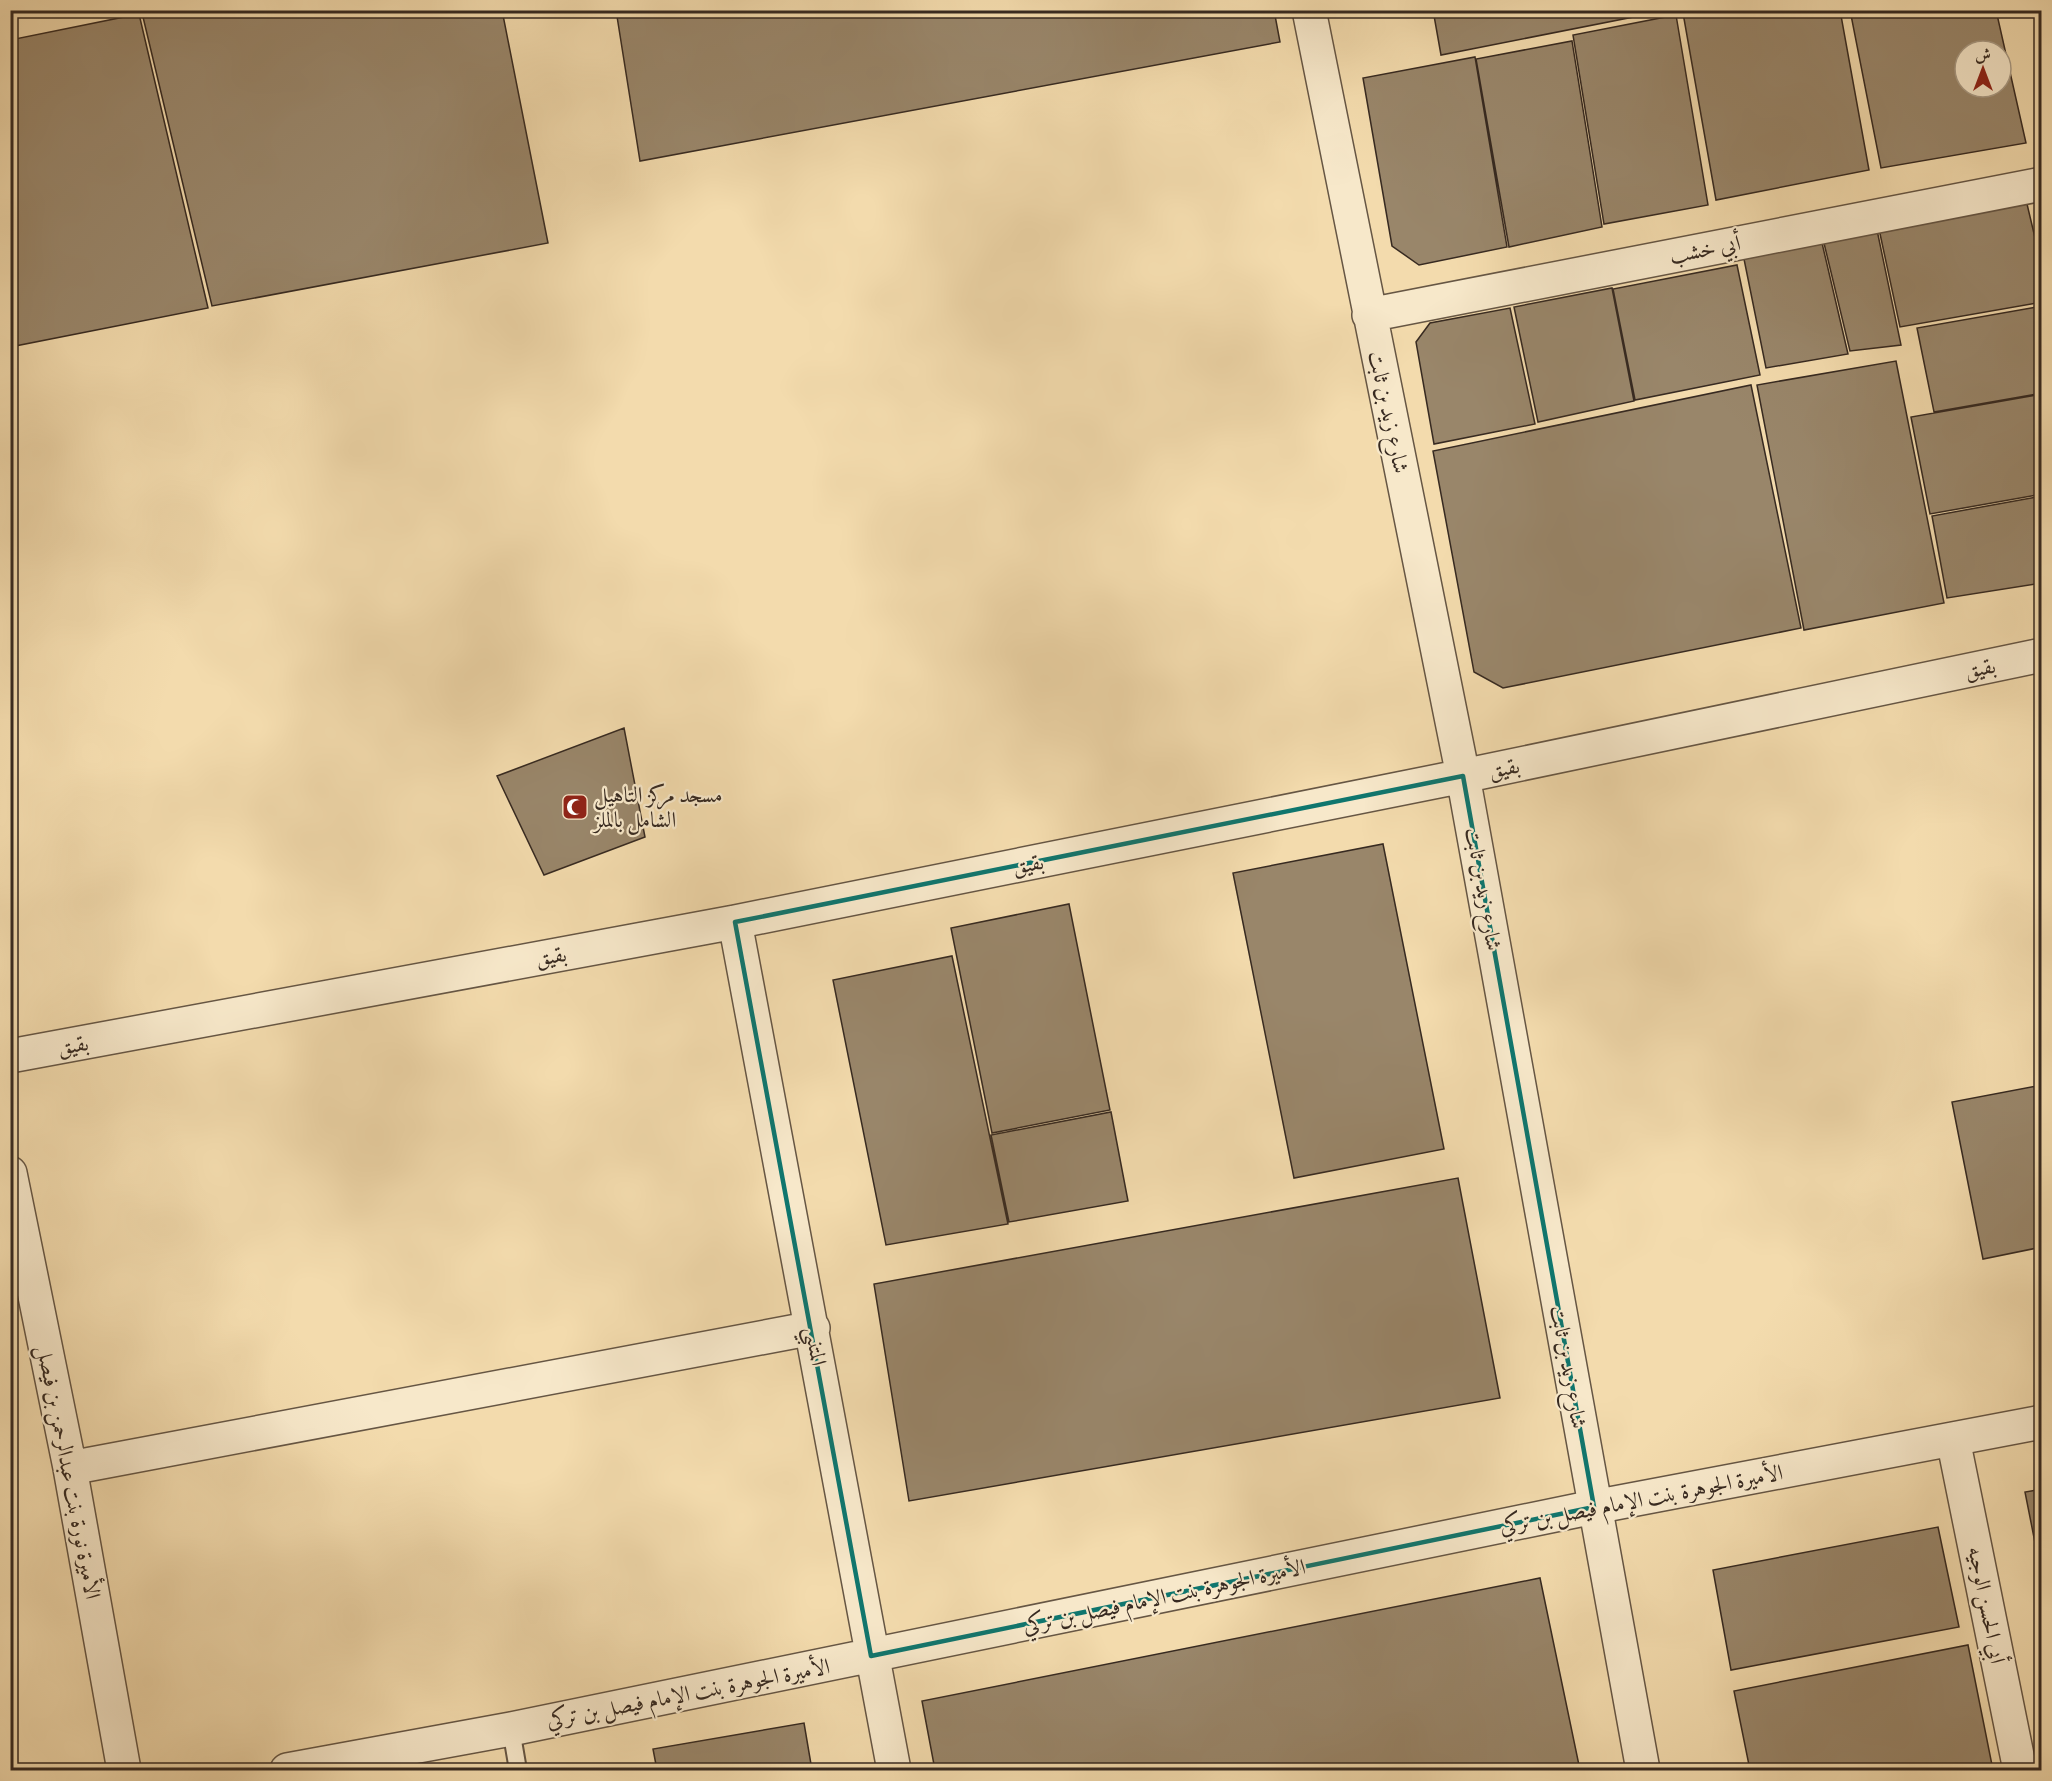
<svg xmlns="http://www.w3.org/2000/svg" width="2052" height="1781" font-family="'EB Garamond',Amiri,serif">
	<rect width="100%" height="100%" fill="#f3dbad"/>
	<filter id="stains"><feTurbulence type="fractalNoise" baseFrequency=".00333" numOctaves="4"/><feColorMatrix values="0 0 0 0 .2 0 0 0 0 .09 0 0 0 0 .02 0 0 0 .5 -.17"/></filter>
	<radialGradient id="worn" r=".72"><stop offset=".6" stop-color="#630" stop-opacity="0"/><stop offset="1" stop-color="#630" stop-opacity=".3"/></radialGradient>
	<path fill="#99866a" stroke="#372a21" stroke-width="1.5" fill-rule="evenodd" d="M 173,10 L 502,10 L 548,243 L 212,306 L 143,17 Z
		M 616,10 L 1274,10 L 1280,42 L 640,161 Z
		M 1433,10 L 1669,10 L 1441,55 Z
		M 1696,10 L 1840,10 L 1869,170 L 1716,200 L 1683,13 Z
		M 1850,10 L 1996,10 L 2026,143 L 1881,168 ZM 1965,51 L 2001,51 L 2001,87 L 1965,87 Z
		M 139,14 L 208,308 L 10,347 L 10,40 Z
		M 1676,15 L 1708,205 L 1604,224 L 1573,35 Z
		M 1572,41 L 1602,227 L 1509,247 L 1476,59 Z
		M 1475,57 L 1507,247 L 1419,265 L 1392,246 L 1363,78 Z
		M 2027,204 L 2042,267 L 2042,302 L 1900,327 L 1879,229 Z
		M 1877,230 L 1901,345 L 1850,351 L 1823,239 Z
		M 1822,243 L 1848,354 L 1766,368 L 1744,259 Z
		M 1737,265 L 1760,375 L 1635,400 L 1613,289 Z
		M 1612,288 L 1634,401 L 1538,422 L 1514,307 Z
		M 2042,306 L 2042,393 L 1934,412 L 1917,328 Z
		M 1510,308 L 1535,424 L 1434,444 L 1416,342 L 1430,323 Z
		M 1896,361 L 1944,603 L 1804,630 L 1757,385 Z
		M 1751,385 L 1801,628 L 1503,688 L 1474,672 L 1433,451 Z
		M 2042,394 L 2042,494 L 1930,514 L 1911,417 Z
		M 2042,496 L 2042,583 L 1947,598 L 1932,516 Z
		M 624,728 L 645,837 L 544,875 L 497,776 Z
		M 1383,844 L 1444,1149 L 1294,1178 L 1233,873 Z
		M 1069,904 L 1110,1110 L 992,1133 L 951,928 Z
		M 952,956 L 1008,1224 L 886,1245 L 833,980 Z
		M 2042,1085 L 2042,1247 L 1983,1259 L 1952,1102 Z
		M 1111,1112 L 1128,1201 L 1009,1222 L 991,1135 Z
		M 1458,1178 L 1500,1398 L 909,1501 L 874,1284 Z
		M 2042,1489 L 2042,1568 L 2040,1568 L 2025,1492 Z
		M 1938,1527 L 1959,1627 L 1731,1670 L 1713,1570 Z
		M 1540,1578 L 1580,1770 L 935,1770 L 922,1701 Z
		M 1968,1645 L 1993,1770 L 1750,1770 L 1734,1691 Z
		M 804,1723 L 812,1770 L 657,1770 L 653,1749 Z"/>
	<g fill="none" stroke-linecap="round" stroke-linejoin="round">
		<g stroke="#665644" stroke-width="20">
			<path id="lane" d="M 511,1729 L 518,1770"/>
		</g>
		<g stroke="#665644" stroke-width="36">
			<path id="street" d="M 1309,10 L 1463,776 L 1643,1770
				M 1369,315 L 2042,184
				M 735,922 L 894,1770
				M 10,1056 L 735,922 L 1463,776 L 2042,655
				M 10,1173 L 70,1468 L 124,1770
				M 1953,1439 L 2020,1770
				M 70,1468 L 813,1328
				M 287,1770 L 511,1729 L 1594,1507 L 2042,1422"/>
		</g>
		<use href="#lane" stroke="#f7e8ca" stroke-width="16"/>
		<use href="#street" stroke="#f7e8ca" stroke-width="33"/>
	</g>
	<path fill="none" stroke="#0f766e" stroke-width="4.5" stroke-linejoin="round" d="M 1463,776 L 1594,1507 L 871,1656 L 735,922 Z"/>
	<defs>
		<g id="mosque-square" transform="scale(1.35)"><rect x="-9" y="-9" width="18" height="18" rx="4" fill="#8f2418" stroke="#f7e8ca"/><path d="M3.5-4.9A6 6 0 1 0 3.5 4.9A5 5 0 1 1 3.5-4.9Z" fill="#fff"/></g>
	</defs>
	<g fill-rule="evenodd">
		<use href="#mosque-square" x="575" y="807"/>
	</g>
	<g text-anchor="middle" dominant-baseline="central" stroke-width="4.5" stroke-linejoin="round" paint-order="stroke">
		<g font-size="22" fill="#372a21" stroke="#f7e8ca">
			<text transform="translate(1705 249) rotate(-11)">أبي خشب</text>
			<text transform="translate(1389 412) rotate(78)">شارع زيد بن ثابت</text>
			<text transform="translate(1980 668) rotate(-12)">بقيق</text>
			<text transform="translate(1504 768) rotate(-12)">بقيق</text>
			<text transform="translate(1028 864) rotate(-11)">بقيق</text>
			<text transform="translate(1484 889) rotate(80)">شارع زيد بن ثابت</text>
			<text transform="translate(551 956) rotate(-10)">بقيق</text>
			<text transform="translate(73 1045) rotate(-10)">بقيق</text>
			<text transform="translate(816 1346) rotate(80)">المتنبي</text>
			<text transform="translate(1569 1367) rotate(80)">شارع زيد بن ثابت</text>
			<text transform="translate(69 1472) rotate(79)">الأميرة نورة بنت عبدالرحمن بن فيصل</text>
			<text transform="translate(1641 1499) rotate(-11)">الأميرة الجوهرة بنت الإمام فيصل بن تركي</text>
			<text transform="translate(1164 1596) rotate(-12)">الأميرة الجوهرة بنت الإمام فيصل بن تركي</text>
			<text transform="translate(1987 1605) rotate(79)">أبي الحسن الوجيه</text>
			<text transform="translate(688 1693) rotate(-11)">الأميرة الجوهرة بنت الإمام فيصل بن تركي</text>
		</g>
		<g font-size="22" fill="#372a21" stroke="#f7e8ca" text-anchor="start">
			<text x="594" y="794">مسجد مركز التاهيل<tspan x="594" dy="25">الشامل بالملز</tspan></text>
		</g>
	</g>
	<rect width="2052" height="1781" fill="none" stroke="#f3dbad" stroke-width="36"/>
	<rect x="12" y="12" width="2028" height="1757" fill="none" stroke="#372a21" stroke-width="3"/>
	<rect x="18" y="18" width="2016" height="1745" fill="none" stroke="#372a21" stroke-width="1.5"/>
	<g transform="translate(1983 69)"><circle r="28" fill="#f7e8ca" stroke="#aa9c86" stroke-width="1.5"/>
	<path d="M0-4.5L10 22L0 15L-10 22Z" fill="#8f2418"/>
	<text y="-9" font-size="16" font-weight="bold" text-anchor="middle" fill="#372a21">ش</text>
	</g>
	<rect width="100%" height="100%" filter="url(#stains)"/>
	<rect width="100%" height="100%" fill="url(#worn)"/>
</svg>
